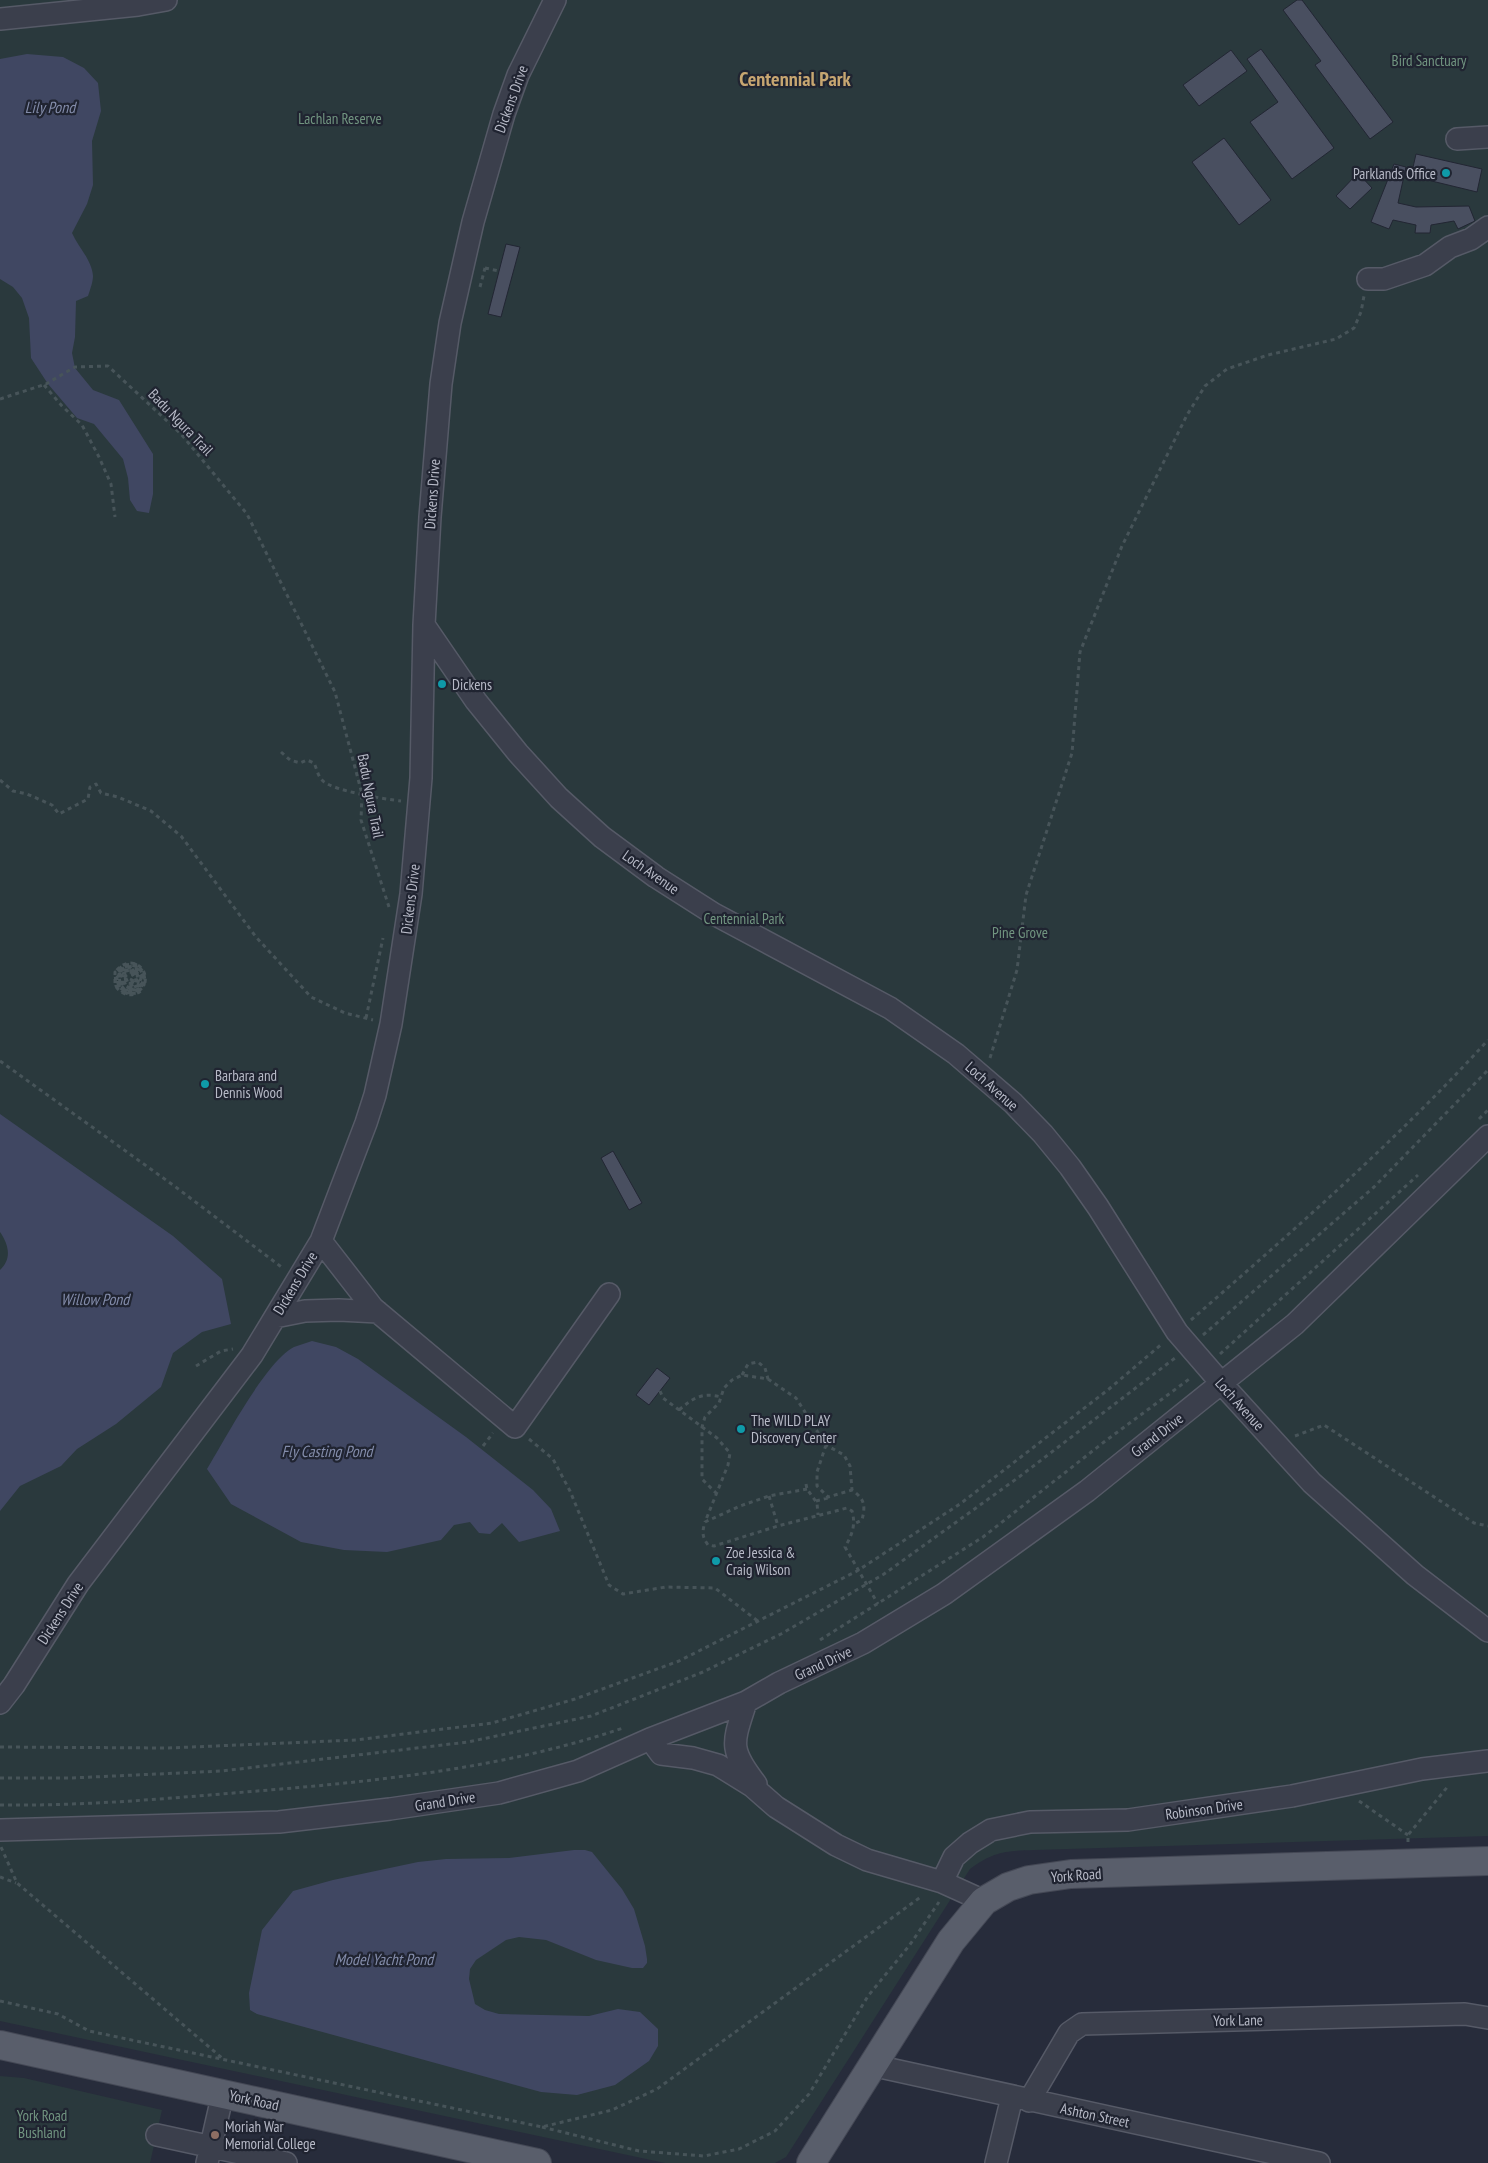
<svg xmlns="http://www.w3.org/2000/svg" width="1488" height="2163" font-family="'PT Sans Narrow',sans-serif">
	<rect width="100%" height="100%" fill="#272c3b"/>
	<path fill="#2a393d" d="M 0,0 L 1488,0 L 1488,1836 L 1035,1850 C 1006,1851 994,1851 970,1869 L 786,2157 L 775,2163 L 665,2163 L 0,2021 Z
		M 0,2076 L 24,2078 L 162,2110 L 150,2163 L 0,2163 Z"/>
	<path fill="#404762" d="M 27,54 L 63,57 L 84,68 L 98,83 L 101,111 L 92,141 L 93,185 L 87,204 L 72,233 C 78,247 92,260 93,276 C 93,282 90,290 88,296 L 76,301 L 75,337 L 72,353 L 75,368 L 93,390 L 119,400 L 153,454 L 153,494 L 149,513 L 137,511 L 130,500 L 128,478 L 123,459 L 94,424 L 77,418 L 48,384 L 31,358 L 29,318 L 22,298 L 13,287 L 0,279 L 0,59 Z
		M 0,1114 L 173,1236 L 222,1279 L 231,1324 L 202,1332 L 173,1353 L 161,1387 L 116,1424 L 77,1449 L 61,1466 L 20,1486 L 0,1511 L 0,1270 C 12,1259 9,1245 0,1232 Z
		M 312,1341 L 336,1347 L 358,1359 L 466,1437 L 533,1490 L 551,1509 L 560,1531 L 519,1542 L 502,1523 L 490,1534 L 479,1533 L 470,1522 L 454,1525 L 441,1540 L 387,1552 L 344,1550 L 301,1542 L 231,1504 L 207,1469 C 224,1441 266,1361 294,1347 C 300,1345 306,1343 312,1341 Z
		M 574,1850 L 585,1850 L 592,1852 L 622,1889 L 634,1909 L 645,1946 L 647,1959 L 647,1963 L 643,1968 L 632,1968 L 596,1960 L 546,1940 L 519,1937 L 506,1940 L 476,1960 L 470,1969 L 469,1979 L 475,2004 L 485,2010 L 499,2014 L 589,2016 L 618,2009 L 640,2012 L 658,2029 L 658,2046 L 649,2061 L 615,2085 L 577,2095 L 541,2092 L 257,2014 L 250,2010 L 249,1993 L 262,1930 L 293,1891 L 333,1880 L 418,1862 L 446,1859 L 509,1858 Z"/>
	<path fill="#494f60" stroke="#222633" d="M 1297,0 L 1302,0 L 1393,122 L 1370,139 L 1315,65 L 1321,61 L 1283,10 Z
		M 1261,49 L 1334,148 L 1292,179 L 1250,122 L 1278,102 L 1247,59 Z
		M 1231,50 L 1247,71 L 1199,106 L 1183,85 Z
		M 1224,138 L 1271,200 L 1239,225 L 1192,162 Z
		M 1416,154 L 1482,169 L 1477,192 L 1411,176 Z
		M 1394,164 L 1406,167 L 1398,203 L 1416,207 L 1469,206 L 1475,221 L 1458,229 L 1454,221 L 1431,225 L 1430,233 L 1415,233 L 1416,225 L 1393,220 L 1389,229 L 1371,222 Z
		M 1358,173 L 1372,188 L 1350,209 L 1336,196 Z
		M 506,244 L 520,247 L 501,317 L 488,314 Z
		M 613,1151 L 642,1203 L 629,1210 L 601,1158 Z
		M 657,1368 L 670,1378 L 649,1405 L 636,1395 Z"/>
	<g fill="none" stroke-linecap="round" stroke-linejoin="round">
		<g stroke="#565a67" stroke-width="24">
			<path id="minor" d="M 0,19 L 138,5 L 166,0
				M 1457,139 L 1488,137
				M 1368,279 L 1384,279 L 1425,265 L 1450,247 L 1471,239 L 1488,227
				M 424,625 L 476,701 L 518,753 L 559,798 L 602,837 L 656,877 L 714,914 L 890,1008 L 956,1054 L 1013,1103 L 1043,1134 L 1070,1167 L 1098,1207 L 1177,1332 L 1222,1384 L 1312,1483 L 1415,1575 L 1488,1631
				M 321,1241 L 373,1308 L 515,1427 L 609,1294
				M 275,1317 L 305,1311 L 339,1310 L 378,1312
				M 746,1702 C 733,1743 728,1748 756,1784
				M 0,1703 L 14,1685 L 78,1584 L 252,1355 L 321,1241 L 366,1123 L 375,1095 L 391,1024 L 411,894 L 421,778 L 424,625 L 430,517 L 441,384 L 450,323 L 473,222 L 504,114 L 518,75 L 555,0
				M 650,1739 L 661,1754 L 693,1758 L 718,1765 L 752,1786 L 776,1807 L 836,1845 L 867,1860 L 942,1882 L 984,1901
				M 0,1830 L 279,1822 L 390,1809 L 499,1793 L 578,1771 L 650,1739 L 746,1702 L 779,1683 L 863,1643 L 944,1594 L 1087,1491 L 1295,1324 L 1488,1136
				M 942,1882 L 954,1857 L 970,1843 L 991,1830 L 1030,1822 L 1128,1820 L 1292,1796 L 1422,1769 L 1488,1761
				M 871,2065 L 1319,2163
				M 1029,2101 L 1069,2033 L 1082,2024 L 1465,2014 L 1488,2018
				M 157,2135 L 286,2163
				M 207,2163 L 223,2093
				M 996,2163 L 1012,2097"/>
		</g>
		<g stroke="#444855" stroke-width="30">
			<path id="major" d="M 0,2045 L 537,2163
				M 811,2163 L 951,1941 L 984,1901 L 1008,1887 L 1029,1880 L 1071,1874 L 1488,1861"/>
		</g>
		<path stroke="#475459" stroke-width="3" stroke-dasharray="4 4" stroke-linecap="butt" d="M 485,268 L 499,271
			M 480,287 L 485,268
			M 44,385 L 62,406 L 82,425 L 99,457 L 111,484 L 115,517
			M 0,399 L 46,384 L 75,367 L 108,366 L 181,434 L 247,514 L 335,692 L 362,794 L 361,820 L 389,907
			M 281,752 L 290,760 L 300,763 L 307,760 L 314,763 C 317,769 318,777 323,781 C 334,791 384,799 401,801
			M 0,780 L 13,791 L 27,794 L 52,805 L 59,814 L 88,799 L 90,787 L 96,784 L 101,793 L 118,797 L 151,811 L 181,836 L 256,937 L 311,997 L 345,1013 L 373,1020
			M 130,979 L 138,983 L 139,978 L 135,970 L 141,978 L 139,984 L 144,986 C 151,967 129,954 116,971 L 124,965 L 135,964 C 143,969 146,975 144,985 L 144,976 L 139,968 L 136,968 C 142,972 144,977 142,984 L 140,973 C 132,964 126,968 119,972 L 125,967 L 136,966 L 129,965 L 121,969 C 114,978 117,984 123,992 L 116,986 L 115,972 L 115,985 C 121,995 131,998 141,991 L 142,988 L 137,993 L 128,994 L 124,992 L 132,993 L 141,988 C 130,993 113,993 119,974 L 120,984 L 124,989 L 120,981 L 121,974 L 126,970 L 132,969 L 134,971 C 129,969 125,971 122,974 C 127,972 131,968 137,974 L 138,982 L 134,973 L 136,981 L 132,974 L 125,976 L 132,973 L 130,972 L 123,978 L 126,986 L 123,983 L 122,975 L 122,984 L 130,988 L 137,986 L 127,987 L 135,984 L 126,983 L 125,976 L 128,983 L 134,982 L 139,985 L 134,989 L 125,990 L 135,990 L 140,985 L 145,988
			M 366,1018 L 383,938
			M 990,1058 L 1017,970 L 1026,895 L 1072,753 L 1080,652 L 1122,546 L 1187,415 L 1205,386 L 1227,369 L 1268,355 L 1336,339 L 1354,328 L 1361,312 L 1364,296
			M 0,1061 L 173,1185 L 284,1269
			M 1479,1119 L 1488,1110
			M 1191,1320 C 1294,1230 1396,1141 1488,1040
			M 1203,1335 L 1374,1187 L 1488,1070
			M 1220,1354 L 1418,1175
			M 196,1366 L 221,1351 L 233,1349
			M 742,1375 L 748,1364 L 758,1362 L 765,1368 L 768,1379
			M 660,1391 L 663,1398 L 717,1438 L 730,1453 L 728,1465 L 705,1522
			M 679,1410 C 693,1398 702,1392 721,1397
			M 1295,1436 L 1324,1425 L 1474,1523 L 1488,1526
			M 529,1439 L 553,1459 L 570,1491 L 609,1585 L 623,1594 L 666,1587 L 715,1588 L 759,1622
			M 826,1445 L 817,1472 L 817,1486 L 828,1497 L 852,1490
			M 483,1446 L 493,1433
			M 806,1484 L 807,1489 L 817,1503 L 818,1515
			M 807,1489 L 769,1496 L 740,1506 L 705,1522 C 702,1532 702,1537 708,1545 L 714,1546 L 778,1526 L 847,1508 L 852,1511 C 856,1525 852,1535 845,1547 L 878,1604
			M 717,1494 L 702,1479 L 702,1427 L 705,1417 L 719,1403 L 724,1388 L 732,1380 L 742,1375 L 768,1379 L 796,1398 L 826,1445 L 844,1455 L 850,1466 L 852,1490 C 864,1499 866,1504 862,1520 L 854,1524
			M 769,1496 L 778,1526
			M 816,1501 L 828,1498
			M 820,1640 L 983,1537 L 1104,1442 L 1192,1377
			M 0,1747 L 168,1748 L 356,1740 L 492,1723 L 575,1699 L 679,1661 L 857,1571 L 960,1504 L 1109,1389 L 1163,1343
			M 0,1778 L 71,1778 L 222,1771 L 468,1742 L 591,1716 L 703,1672 L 781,1634 L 884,1574 L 1019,1477 L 1175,1358
			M 1359,1801 L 1408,1835
			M 0,1805 C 82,1806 163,1799 245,1792 C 371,1782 503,1769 623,1728
			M 1408,1842 L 1408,1835 L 1449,1785
			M 1,1847 L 17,1883 L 222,2058
			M 0,1877 L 16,1883
			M 0,2001 L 58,2014 L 89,2031 L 542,2127 L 612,2110 L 657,2089 L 922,1896
			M 542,2127 L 639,2151 L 704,2156 L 739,2149 L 775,2131 L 809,2094 L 868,1996 L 909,1946 L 939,1902"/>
		<use href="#minor" stroke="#3b3f4c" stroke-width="21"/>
		<use href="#major" stroke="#595e6b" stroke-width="28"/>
	</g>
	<g fill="#0f9aa8" stroke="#202431" stroke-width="2">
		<circle cx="1446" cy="173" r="5"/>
		<circle cx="442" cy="684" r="5"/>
		<circle cx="205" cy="1084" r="5"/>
		<circle cx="741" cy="1429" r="5"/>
		<circle cx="716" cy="1561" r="5"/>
	</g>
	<circle fill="#8d6e63" stroke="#202431" stroke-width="2" cx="215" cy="2135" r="5"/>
	<g text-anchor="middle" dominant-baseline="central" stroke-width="4.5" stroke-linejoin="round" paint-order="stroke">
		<g font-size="15" fill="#719580" stroke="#202431">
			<text x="1429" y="60">Bird Sanctuary</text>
			<text x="340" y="118">Lachlan Reserve</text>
			<text x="744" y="918">Centennial Park</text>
			<text x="1020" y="932">Pine Grove</text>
			<text x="42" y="2115">York Road<tspan x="42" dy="17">Bushland</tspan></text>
		</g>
		<g font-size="15" fill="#b7bac7" stroke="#202431">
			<text transform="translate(511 99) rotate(-70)">Dickens Drive</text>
			<text transform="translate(181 422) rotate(46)">Badu Ngura Trail</text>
			<text transform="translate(432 494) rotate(-86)">Dickens Drive</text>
			<text transform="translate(371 796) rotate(79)">Badu Ngura Trail</text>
			<text transform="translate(651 872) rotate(35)">Loch Avenue</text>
			<text transform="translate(410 899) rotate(-83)">Dickens Drive</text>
			<text transform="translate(992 1086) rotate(42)">Loch Avenue</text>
			<text transform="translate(295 1283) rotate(-59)">Dickens Drive</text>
			<text transform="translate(1240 1404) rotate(48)">Loch Avenue</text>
			<text transform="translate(1157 1435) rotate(-38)">Grand Drive</text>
			<text transform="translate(60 1613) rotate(-57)">Dickens Drive</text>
			<text transform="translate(823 1663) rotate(-25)">Grand Drive</text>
			<text transform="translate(445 1801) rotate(-9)">Grand Drive</text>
			<text transform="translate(1204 1809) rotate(-8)">Robinson Drive</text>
			<text transform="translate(1076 1875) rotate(-4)">York Road</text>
			<text transform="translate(1238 2020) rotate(-1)">York Lane</text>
			<text transform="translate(254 2100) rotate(12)">York Road</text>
			<text transform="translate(1095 2115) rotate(12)">Ashton Street</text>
		</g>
		<g font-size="15" fill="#b7bac7" stroke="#202431" text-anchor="start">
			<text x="1436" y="173" text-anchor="end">Parklands Office</text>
			<text x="452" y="684">Dickens</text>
			<text x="215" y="1075">Barbara and<tspan x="215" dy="17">Dennis Wood</tspan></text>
			<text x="751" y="1420">The WILD PLAY<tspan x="751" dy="17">Discovery Center</tspan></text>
			<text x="726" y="1552">Zoe Jessica &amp;<tspan x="726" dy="17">Craig Wilson</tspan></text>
			<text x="225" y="2126">Moriah War<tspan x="225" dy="17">Memorial College</tspan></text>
		</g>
		<g font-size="16" font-style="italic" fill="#838caa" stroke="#202431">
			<text x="50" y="107">Lily Pond</text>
			<text x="95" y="1299">Willow Pond</text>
			<text x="327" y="1451">Fly Casting Pond</text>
			<text x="384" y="1959">Model Yacht Pond</text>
		</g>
		<g font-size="20" font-weight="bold" fill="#c7a671" stroke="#202431">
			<text x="795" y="79">Centennial Park</text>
		</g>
	</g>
</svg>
